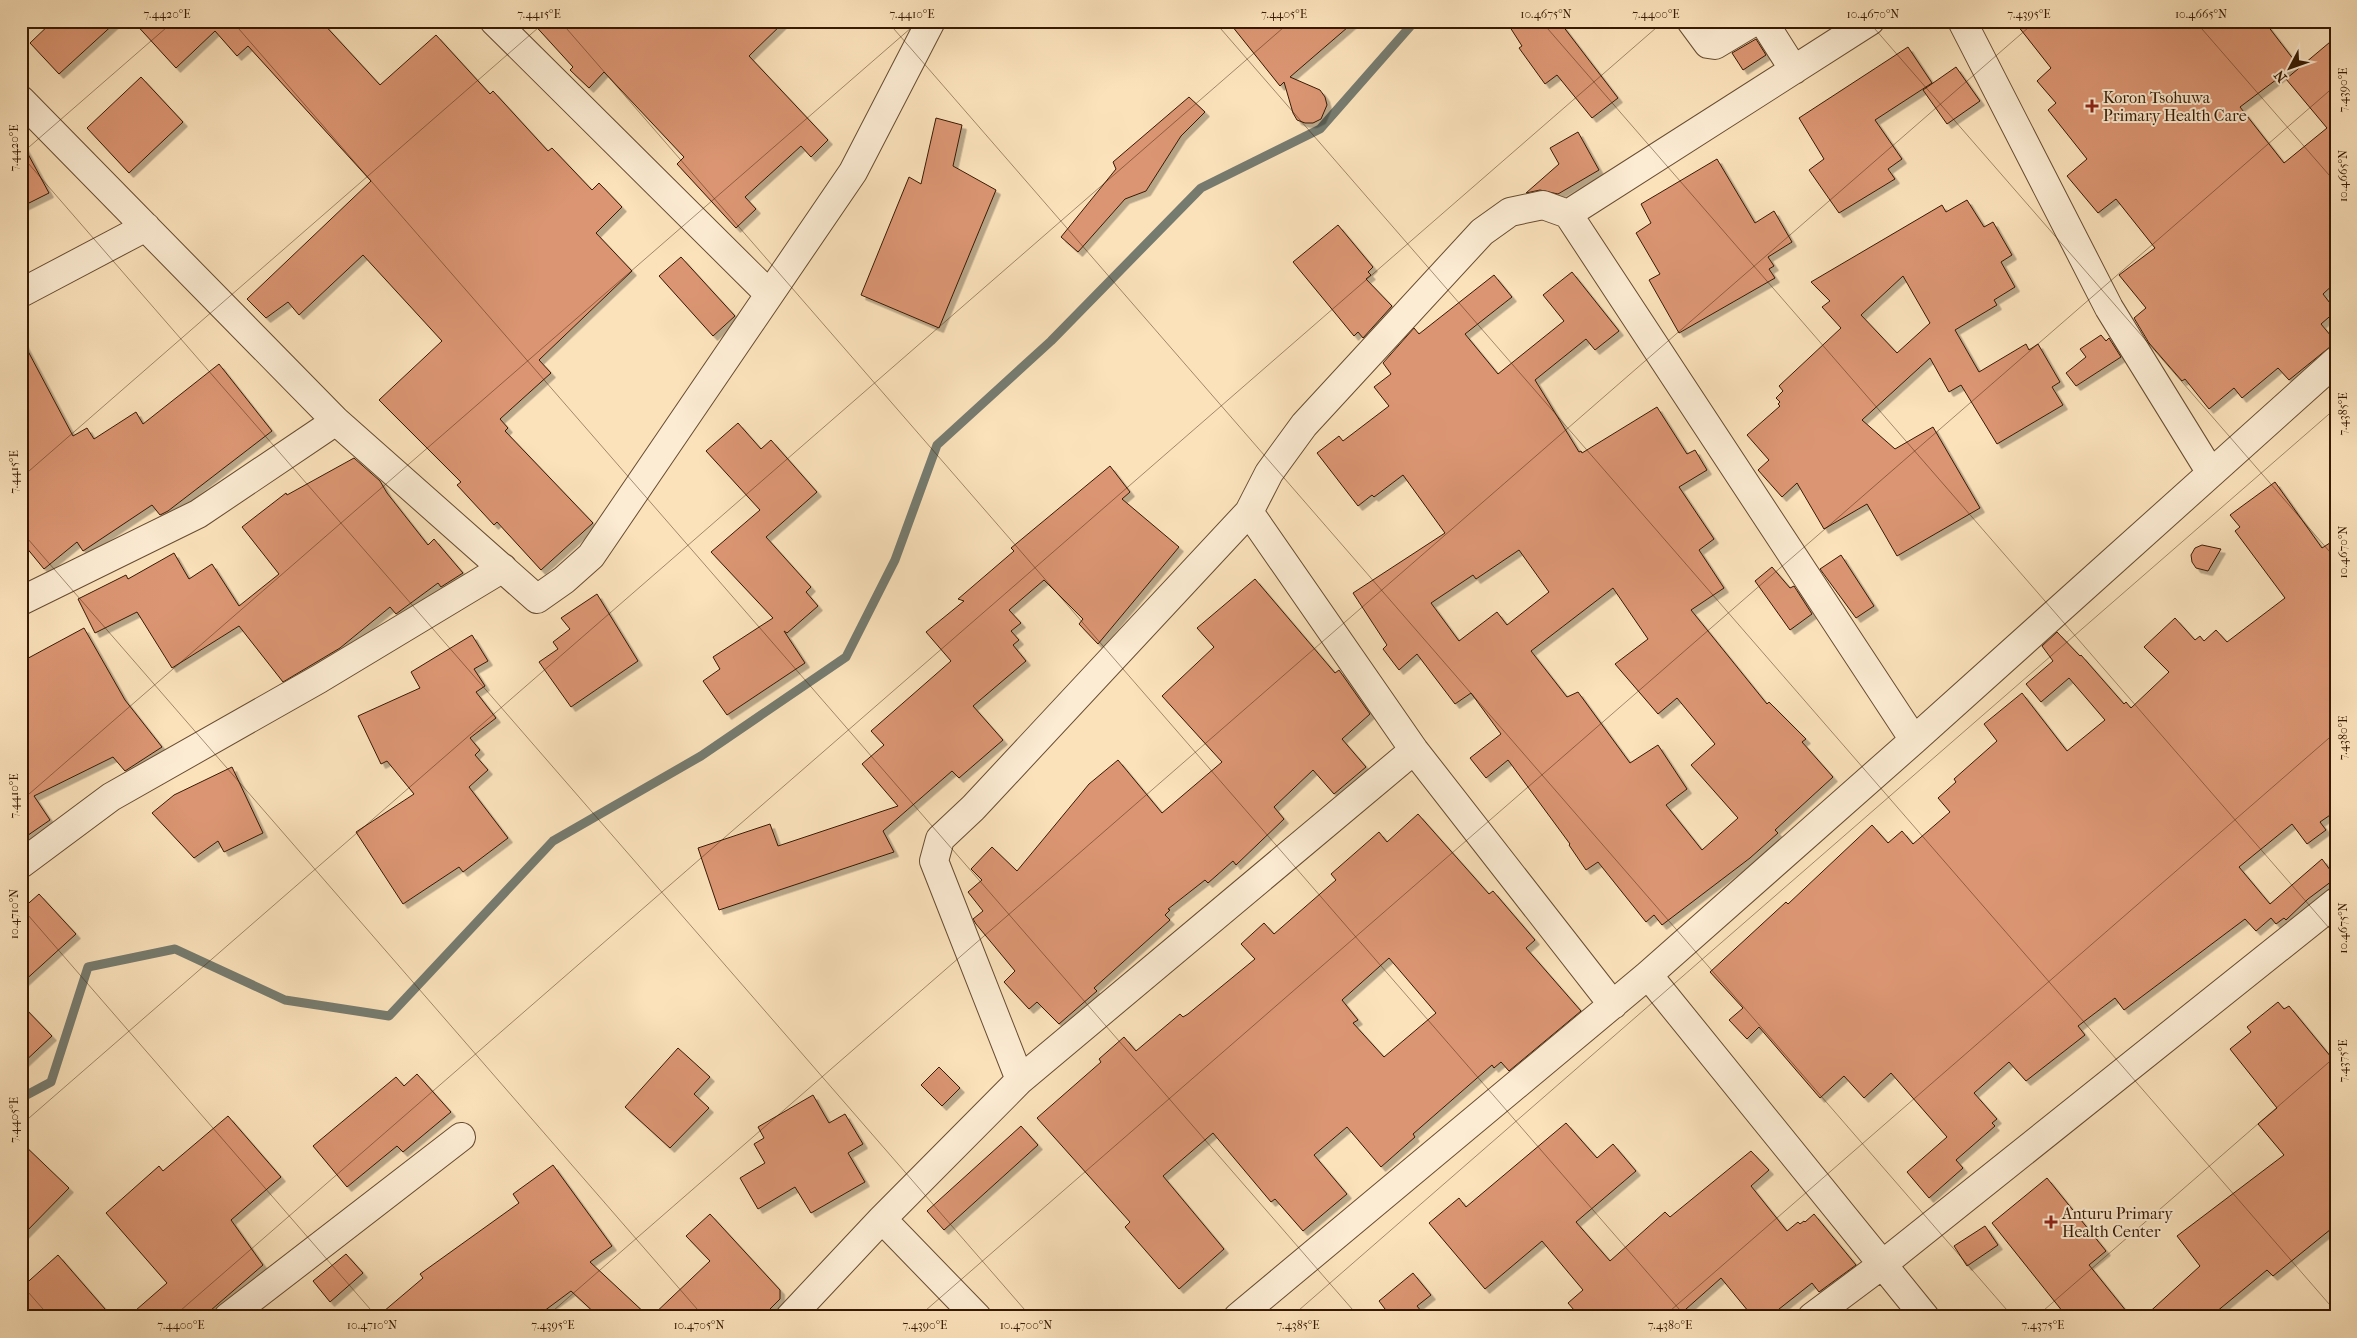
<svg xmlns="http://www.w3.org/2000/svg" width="2357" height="1338" font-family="'IM FELL French Canon',serif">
	<defs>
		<filter id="shadow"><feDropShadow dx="4.5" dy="4.5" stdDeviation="0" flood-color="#0004"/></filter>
	</defs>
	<rect width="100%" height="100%" fill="#fbe2bb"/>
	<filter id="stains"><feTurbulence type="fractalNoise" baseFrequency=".004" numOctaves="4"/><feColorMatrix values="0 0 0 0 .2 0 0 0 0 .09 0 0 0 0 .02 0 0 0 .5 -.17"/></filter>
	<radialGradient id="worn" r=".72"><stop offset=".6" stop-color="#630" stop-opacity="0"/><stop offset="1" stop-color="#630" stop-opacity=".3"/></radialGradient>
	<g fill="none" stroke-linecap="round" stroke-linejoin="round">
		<path stroke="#767b6f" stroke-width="9" d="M 21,1098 L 51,1082 L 88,967 L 175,949 L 285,1000 L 389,1016 L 553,841 L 701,756 L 846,657 L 895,560 L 937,445 L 1051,341 L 1201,188 L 1320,129 L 1415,21"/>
	</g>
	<path fill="#db9572" stroke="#371a03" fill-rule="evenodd" filter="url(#shadow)" d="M 53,21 L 117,21 L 59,74 L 30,43 Z
		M 133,21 L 321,21 L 380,85 L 436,35 L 490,94 L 493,91 L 548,151 L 552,148 L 592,190 L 599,183 L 622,207 L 596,233 L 632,271 L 539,360 L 551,373 L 500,419 L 508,428 L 505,431 L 593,523 L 541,570 L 497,522 L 494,525 L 457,485 L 461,482 L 379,400 L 442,341 L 363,255 L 299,315 L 288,302 L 266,318 L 247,299 L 371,181 L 248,46 L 237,56 L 215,31 L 176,68 Z
		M 531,21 L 785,21 L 749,56 L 828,140 L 811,157 L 801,146 L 745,197 L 756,209 L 736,228 L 677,164 L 684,157 L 604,72 L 589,88 L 570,70 L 573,67 Z
		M 1228,21 L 1355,21 L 1290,77 L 1320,90 L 1325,97 L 1327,105 L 1321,119 L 1313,123 L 1305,123 L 1297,120 L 1293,113 L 1284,82 L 1280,86 Z
		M 1506,21 L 1559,21 L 1618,98 L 1592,118 L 1557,75 L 1545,84 L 1519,48 L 1522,46 Z
		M 2014,21 L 2264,21 L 2297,64 L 2240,107 L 2284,163 L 2327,128 L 2286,79 L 2336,37 L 2336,282 L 2323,294 L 2336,311 L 2321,324 L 2336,342 L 2289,380 L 2278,368 L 2242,398 L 2234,388 L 2209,409 L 2185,379 L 2182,381 L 2149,343 L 2134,318 L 2146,308 L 2119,275 L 2155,248 L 2116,199 L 2098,213 L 2067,176 L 2087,159 L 2048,110 L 2056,103 L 2037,81 L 2051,68 Z
		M 1756,39 L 1766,55 L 1743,70 L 1732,53 Z
		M 1908,47 L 1932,83 L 1875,120 L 1902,159 L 1888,169 L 1895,179 L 1839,213 L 1809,170 L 1824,159 L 1799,118 Z
		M 1956,67 L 1980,101 L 1947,124 L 1923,90 Z
		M 141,77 L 183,122 L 129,173 L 87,128 Z
		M 1189,97 L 1205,112 L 1181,136 L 1146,191 L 1125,199 L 1078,252 L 1061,237 L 1116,169 L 1113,162 Z
		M 936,118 L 962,125 L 953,166 L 996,190 L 939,328 L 861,295 L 909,177 L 921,184 Z
		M 1578,132 L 1599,170 L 1558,194 L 1540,190 L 1526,193 L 1559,164 L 1550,148 Z
		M 21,141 L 49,193 L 21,207 Z
		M 1717,159 L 1755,223 L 1774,211 L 1792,242 L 1768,257 L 1774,266 L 1769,269 L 1775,278 L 1679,333 L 1649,280 L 1660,274 L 1636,233 L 1651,223 L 1641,204 Z
		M 1967,200 L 1984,227 L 1993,222 L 2012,255 L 2001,262 L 2015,287 L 1994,300 L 1997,305 L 1955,330 L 1979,372 L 2026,344 L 2029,350 L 2038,344 L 2060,382 L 2052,387 L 2063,405 L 1997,444 L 1961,385 L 1949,392 L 1930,358 L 1862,420 L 1895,449 L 1933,427 L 1980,508 L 1897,556 L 1867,504 L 1824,529 L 1797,483 L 1782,497 L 1758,470 L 1769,460 L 1747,435 L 1780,406 L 1778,404 L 1780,402 L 1776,398 L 1783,391 L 1779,386 L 1841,328 L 1822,307 L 1830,301 L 1811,282 L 1942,205 L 1946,212 ZM 1903,276 L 1930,323 L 1897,353 L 1861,315 Z
		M 1338,225 L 1373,267 L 1368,272 L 1371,275 L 1366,279 L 1392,306 L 1363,338 L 1358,332 L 1354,336 L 1293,262 Z
		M 681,257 L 735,316 L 713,336 L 659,276 Z
		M 1572,272 L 1619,331 L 1595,350 L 1586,339 L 1535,380 L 1579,452 L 1581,451 L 1582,453 L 1657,407 L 1687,454 L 1695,450 L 1707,470 L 1679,487 L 1714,539 L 1699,550 L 1724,588 L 1691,610 L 1767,704 L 1769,702 L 1806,739 L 1802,742 L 1833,777 L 1775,830 L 1778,833 L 1750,858 L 1662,925 L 1654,915 L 1646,922 L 1598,862 L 1586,870 L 1569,845 L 1570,844 L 1508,760 L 1486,778 L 1470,758 L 1501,734 L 1471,693 L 1455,704 L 1417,654 L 1399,670 L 1383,649 L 1387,645 L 1353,593 L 1445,533 L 1403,475 L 1374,497 L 1372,495 L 1358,506 L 1317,453 L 1339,436 L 1343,441 L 1389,406 L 1374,387 L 1391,374 L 1383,363 L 1414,328 L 1419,334 L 1494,275 L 1512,297 L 1465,334 L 1498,374 L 1564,321 L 1543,295 ZM 1519,550 L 1549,592 L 1507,625 L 1497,612 L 1459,641 L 1431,603 L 1473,575 L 1476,579 ZM 1613,588 L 1648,639 L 1615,664 L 1658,714 L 1677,698 L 1715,744 L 1691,765 L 1738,818 L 1702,850 L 1666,805 L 1687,789 L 1658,745 L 1630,763 L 1578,692 L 1567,697 L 1531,651 Z
		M 2101,335 L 2106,341 L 2109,338 L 2121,357 L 2076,386 L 2066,373 L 2086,357 L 2080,349 Z
		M 21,338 L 73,436 L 87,428 L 94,439 L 136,412 L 143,424 L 219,364 L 272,431 L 168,511 L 160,515 L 152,505 L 83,551 L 77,542 L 44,569 L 21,541 Z
		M 738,423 L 761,449 L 771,440 L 817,492 L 766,537 L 811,587 L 806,592 L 818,606 L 787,633 L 784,631 L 805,663 L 727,715 L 703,681 L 720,669 L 713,657 L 773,618 L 711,552 L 760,510 L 706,451 Z
		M 354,458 L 380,481 L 387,493 L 428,545 L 434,539 L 463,573 L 441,587 L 438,583 L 396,614 L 390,607 L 340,648 L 283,682 L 239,626 L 172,668 L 137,612 L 95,633 L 78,599 L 126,575 L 128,579 L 174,553 L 189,579 L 212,564 L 239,606 L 279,574 L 242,527 L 286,493 L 287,495 Z
		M 1110,466 L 1130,492 L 1122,499 L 1179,547 L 1098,644 L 1079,624 L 1083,619 L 1044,580 L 1009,610 L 1021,623 L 1011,631 L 1019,640 L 1013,645 L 1026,661 L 973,706 L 1003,740 L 959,778 L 952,771 L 883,831 L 894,852 L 719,910 L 698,848 L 770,824 L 778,846 L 898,806 L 862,764 L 884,745 L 871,731 L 951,661 L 926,632 L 964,601 L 958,599 L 1014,551 L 1011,548 Z
		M 2275,482 L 2322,548 L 2336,539 L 2336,811 L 2320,822 L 2326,830 L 2307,844 L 2292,824 L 2239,867 L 2270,904 L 2322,859 L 2336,878 L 2308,899 L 2286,920 L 2284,918 L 2276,924 L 2271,918 L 2256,931 L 2245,919 L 2124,1010 L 2115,998 L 2078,1026 L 2085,1035 L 2026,1081 L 2009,1062 L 1974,1093 L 1997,1119 L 1992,1123 L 1995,1126 L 1956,1160 L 1963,1168 L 1929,1198 L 1907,1172 L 1947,1137 L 1891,1073 L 1864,1098 L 1844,1076 L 1820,1098 L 1759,1027 L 1747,1039 L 1729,1020 L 1743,1008 L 1710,972 L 1786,902 L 1788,904 L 1872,825 L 1888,843 L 1902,831 L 1913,844 L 1950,812 L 1938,798 L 1956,782 L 1954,779 L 1997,741 L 1984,724 L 2022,693 L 2067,751 L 2105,720 L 2069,678 L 2041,702 L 2026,684 L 2053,661 L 2042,646 L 2057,632 L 2080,656 L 2081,655 L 2124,704 L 2126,702 L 2131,708 L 2169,672 L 2144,647 L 2175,618 L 2195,640 L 2200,636 L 2204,641 L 2216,630 L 2227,642 L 2285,598 L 2235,531 L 2240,527 L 2230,515 Z
		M 2202,545 L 2221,549 L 2208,571 L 2196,568 L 2192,562 L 2191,555 L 2195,548 Z
		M 1841,555 L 1874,606 L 1856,618 L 1820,569 Z
		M 1772,567 L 1790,588 L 1794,586 L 1812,614 L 1790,630 L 1755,581 Z
		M 1255,579 L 1335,673 L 1339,670 L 1370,714 L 1342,739 L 1366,767 L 1334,794 L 1313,770 L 1274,807 L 1284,819 L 1236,865 L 1233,861 L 1208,883 L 1205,880 L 1168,909 L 1170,910 L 1165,915 L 1170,920 L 1094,988 L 1097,991 L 1059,1024 L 1037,1002 L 1029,1009 L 1004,982 L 1015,971 L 976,924 L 973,919 L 983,911 L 968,892 L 982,880 L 971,869 L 992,847 L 1017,871 L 1089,784 L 1118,760 L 1162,813 L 1222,762 L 1162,696 L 1214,647 L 1197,628 Z
		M 597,594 L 638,661 L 571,707 L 539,662 L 558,649 L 553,642 L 570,629 L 561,618 Z
		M 84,628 L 125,700 L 162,747 L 125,771 L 113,757 L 34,796 L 50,820 L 21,840 L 21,662 Z
		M 472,635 L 488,661 L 474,669 L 485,686 L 476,692 L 496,718 L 470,738 L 480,750 L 475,755 L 488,770 L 469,787 L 508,838 L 463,872 L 459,867 L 403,904 L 356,832 L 414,794 L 387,761 L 381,764 L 358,716 L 420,688 L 411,672 Z
		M 232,767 L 263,833 L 224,852 L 218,841 L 194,858 L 152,813 L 174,795 Z
		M 1418,814 L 1489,894 L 1493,891 L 1535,940 L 1526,948 L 1581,1011 L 1509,1071 L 1501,1062 L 1494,1068 L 1492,1065 L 1413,1134 L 1415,1137 L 1381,1167 L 1347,1127 L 1314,1155 L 1347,1194 L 1303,1231 L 1275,1199 L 1271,1202 L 1213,1133 L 1163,1176 L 1224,1249 L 1179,1289 L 1125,1227 L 1130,1222 L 1037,1118 L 1101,1062 L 1099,1059 L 1124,1037 L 1136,1051 L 1180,1014 L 1183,1017 L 1188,1014 L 1255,959 L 1241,944 L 1264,923 L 1274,934 L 1336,880 L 1331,874 L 1379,832 L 1387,842 ZM 1389,958 L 1436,1013 L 1384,1057 L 1353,1023 L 1358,1020 L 1342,1000 Z
		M 39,894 L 76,934 L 21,984 L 21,910 Z
		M 2278,1002 L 2284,1009 L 2289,1006 L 2336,1063 L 2336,1225 L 2273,1276 L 2267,1270 L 2210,1317 L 2144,1317 L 2200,1266 L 2177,1236 L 2284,1155 L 2258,1124 L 2277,1108 L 2230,1049 L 2251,1032 L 2247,1027 Z
		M 21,1004 L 52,1036 L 21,1065 Z
		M 678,1048 L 710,1077 L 694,1094 L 709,1108 L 670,1148 L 625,1107 Z
		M 939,1067 L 960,1088 L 942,1106 L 921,1085 Z
		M 417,1074 L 451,1112 L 403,1152 L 397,1146 L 347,1187 L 313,1146 L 396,1077 L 404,1086 Z
		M 813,1095 L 829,1123 L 845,1114 L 863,1144 L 848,1153 L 865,1182 L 811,1213 L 795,1187 L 758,1209 L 740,1178 L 765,1163 L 754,1144 L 764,1138 L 758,1127 Z
		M 228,1116 L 281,1177 L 231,1220 L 263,1265 L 203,1317 L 128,1317 L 167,1283 L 106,1213 L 159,1166 L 163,1171 Z
		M 1566,1123 L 1597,1158 L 1613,1144 L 1636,1171 L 1576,1222 L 1610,1261 L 1665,1212 L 1670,1217 L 1751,1151 L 1769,1170 L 1751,1186 L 1787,1231 L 1798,1222 L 1800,1224 L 1804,1221 L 1805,1222 L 1814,1214 L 1856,1265 L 1819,1292 L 1812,1283 L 1769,1317 L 1753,1317 L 1721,1278 L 1677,1317 L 1580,1317 L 1568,1303 L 1583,1290 L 1542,1241 L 1485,1289 L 1429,1223 L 1459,1198 L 1466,1207 Z
		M 1021,1126 L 1038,1145 L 944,1230 L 927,1211 Z
		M 21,1142 L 69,1188 L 21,1237 Z
		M 553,1165 L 612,1246 L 590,1262 L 649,1317 L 599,1317 L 571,1291 L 536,1317 L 377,1317 L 423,1278 L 420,1274 L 519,1203 L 513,1194 Z
		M 2047,1178 L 2106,1251 L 2089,1265 L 2131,1317 L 2067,1317 L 1992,1223 Z
		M 710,1214 L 780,1290 L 780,1299 L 762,1317 L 651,1317 L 710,1261 L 686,1236 Z
		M 1985,1226 L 1998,1245 L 1967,1266 L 1954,1246 Z
		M 346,1254 L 363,1273 L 330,1302 L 313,1281 Z
		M 58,1255 L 112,1317 L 21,1317 L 21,1288 Z
		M 1413,1273 L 1431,1295 L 1417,1306 L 1426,1317 L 1391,1317 L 1379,1301 Z"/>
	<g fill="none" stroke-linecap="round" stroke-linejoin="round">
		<g stroke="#684c31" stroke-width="30">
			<path id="minor" d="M 494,21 L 769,294
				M 1691,21 L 1708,44 L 1715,45 L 1755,21
				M 1763,21 L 1794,70
				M 1962,21 L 2109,308 L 2211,473
				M 21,100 L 336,421 L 537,599 L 564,580 L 591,556 L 853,172 L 931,21
				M 1568,214 L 1870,21
				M 21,293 L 146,227
				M 1249,512 L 1414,750 L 1613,1005
				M 21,601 L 198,514 L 336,421
				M 21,864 L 111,797 L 319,679 L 503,568
				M 1648,975 L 1925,1317
				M 1020,1080 L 934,861 L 940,839 L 973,808 L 1249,512 L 1269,473 L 1304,425 L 1482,232 L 1510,212 L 1543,205 L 1568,214 L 1914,740
				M 882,1219 L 977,1317
				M 228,1317 L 461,1137
				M 790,1317 L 882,1219 L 1020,1080 L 1414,750
				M 1238,1317 L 1648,975 L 1914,740 L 2336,361
				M 1812,1317 L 1883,1264 L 2336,902"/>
		</g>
		<use href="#minor" stroke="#fcecd3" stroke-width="28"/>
	</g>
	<path fill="none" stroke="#371a03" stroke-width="1" stroke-opacity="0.45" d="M 232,21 L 1359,1317M 560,21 L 1686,1317M 887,21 L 2013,1317M 1214,21 L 2336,1312M 1541,21 L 2336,936M 1868,21 L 2336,559M 2195,21 L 2336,183M 21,154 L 174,21M 21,155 L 1031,1317M 21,478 L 546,21M 21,531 L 704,1317M 21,801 L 919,21M 21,907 L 377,1317M 21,1125 L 1291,21M 21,1284 L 50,1317M 173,1317 L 1664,21M 546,1317 L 2036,21M 918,1317 L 2336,85M 1291,1317 L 2336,408M 1663,1317 L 2336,732M 2036,1317 L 2336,1056"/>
	<g fill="#8f2418" stroke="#fcecd3" stroke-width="2">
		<path d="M2089.5 98.5h5v5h5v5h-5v5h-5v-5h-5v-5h5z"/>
		<path d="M2048.5 1214.5h5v5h5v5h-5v5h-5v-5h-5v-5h5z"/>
	</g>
	<g text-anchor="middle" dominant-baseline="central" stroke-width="4" stroke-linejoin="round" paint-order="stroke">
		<g font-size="16" fill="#371a03" stroke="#fcecd3" text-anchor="start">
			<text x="2103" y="97">Koron Tsohuwa<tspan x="2103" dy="18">Primary Health Care</tspan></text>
			<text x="2062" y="1213">Anturu Primary<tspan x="2062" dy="18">Health Center</tspan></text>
		</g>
	</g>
	<rect width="2357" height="1338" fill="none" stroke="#fbe2bb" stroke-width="55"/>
	<g transform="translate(2290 68) rotate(229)" stroke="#fcecd3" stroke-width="4" paint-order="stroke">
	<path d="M0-4L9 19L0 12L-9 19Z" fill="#371a03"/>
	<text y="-8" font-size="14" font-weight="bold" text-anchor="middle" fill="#371a03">N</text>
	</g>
	<rect x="28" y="28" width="2302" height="1282" fill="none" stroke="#371a03" stroke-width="2"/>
	<g font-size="12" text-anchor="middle" fill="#371a03">
		<text x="167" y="18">7.4420°E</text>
		<text x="539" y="18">7.4415°E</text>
		<text x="912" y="18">7.4410°E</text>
		<text x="1284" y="18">7.4405°E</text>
		<text x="1546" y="18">10.4675°N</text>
		<text x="1656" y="18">7.4400°E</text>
		<text x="1873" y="18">10.4670°N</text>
		<text x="2029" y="18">7.4395°E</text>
		<text x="2201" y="18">10.4665°N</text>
		<text transform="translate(2343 90) rotate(-90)" y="4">7.4390°E</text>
		<text transform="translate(14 148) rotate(-90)" y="4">7.4420°E</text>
		<text transform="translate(2343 176) rotate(-90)" y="4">10.4665°N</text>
		<text transform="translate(2343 414) rotate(-90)" y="4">7.4385°E</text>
		<text transform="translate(14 472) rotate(-90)" y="4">7.4415°E</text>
		<text transform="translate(2343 552) rotate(-90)" y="4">10.4670°N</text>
		<text transform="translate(2343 738) rotate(-90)" y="4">7.4380°E</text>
		<text transform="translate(14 796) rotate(-90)" y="4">7.4410°E</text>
		<text transform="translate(14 914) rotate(-90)" y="4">10.4710°N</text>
		<text transform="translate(2343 928) rotate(-90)" y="4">10.4675°N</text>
		<text transform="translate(2343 1061) rotate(-90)" y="4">7.4375°E</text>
		<text transform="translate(14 1120) rotate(-90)" y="4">7.4405°E</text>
		<text x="181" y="1329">7.4400°E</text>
		<text x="372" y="1329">10.4710°N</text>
		<text x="553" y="1329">7.4395°E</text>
		<text x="699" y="1329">10.4705°N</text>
		<text x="925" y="1329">7.4390°E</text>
		<text x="1026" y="1329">10.4700°N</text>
		<text x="1298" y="1329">7.4385°E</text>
		<text x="1670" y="1329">7.4380°E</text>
		<text x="2043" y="1329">7.4375°E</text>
	</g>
	<rect width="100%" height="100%" filter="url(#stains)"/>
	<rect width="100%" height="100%" fill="url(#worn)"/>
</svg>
